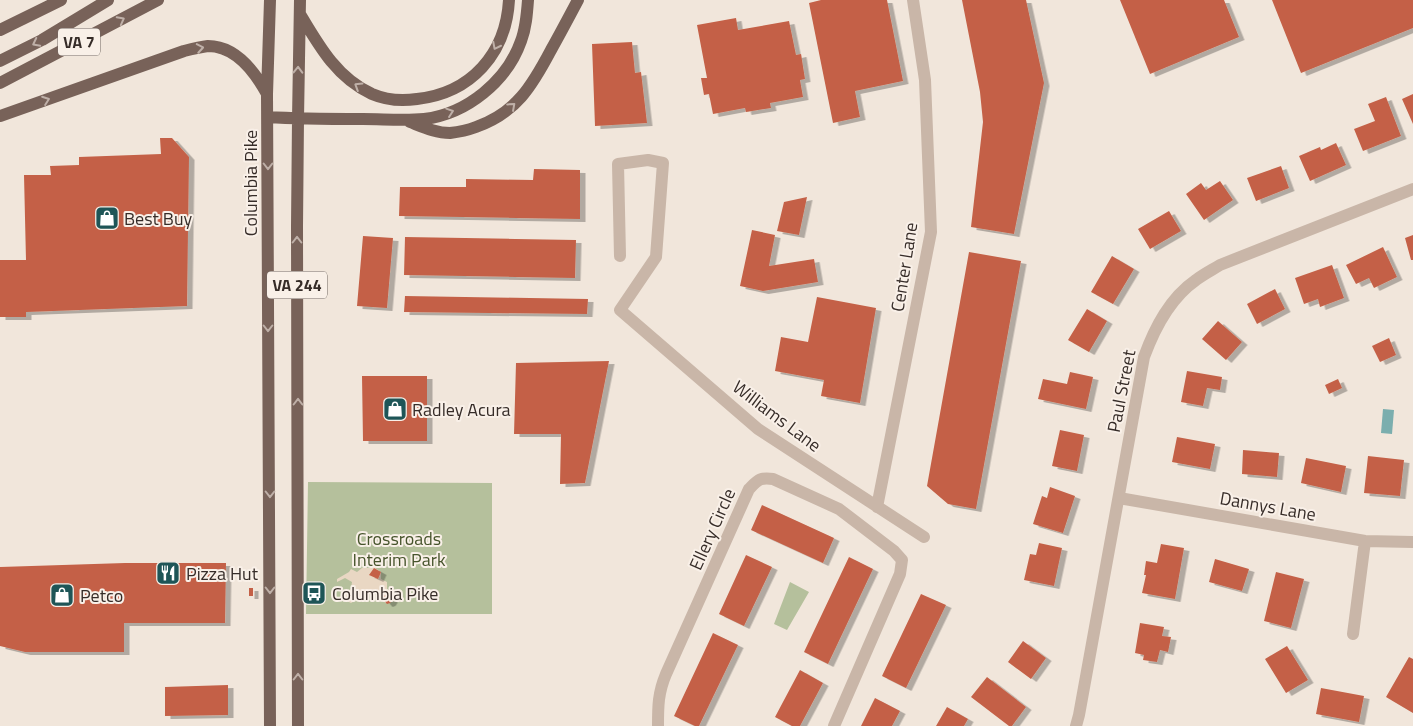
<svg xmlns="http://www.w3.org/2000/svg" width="1413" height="726" font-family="'Titillium Web',sans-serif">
	<defs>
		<filter id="shadow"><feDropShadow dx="5.5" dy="3" stdDeviation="0" flood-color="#0004"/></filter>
	</defs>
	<rect width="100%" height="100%" fill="#f1e6db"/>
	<path fill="#b5c09c" d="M 308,482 L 492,483 L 492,614 L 306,614 Z
		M 790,582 L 809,592 L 787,630 L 774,624 Z"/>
	<path fill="#e9d7c3" d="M 371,557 L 375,557 L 375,568 L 381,572 L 381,579 L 387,582 L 387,589 L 393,592 L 393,600 L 386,603 L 381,600 L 380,593 L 374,590 L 368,593 L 368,597 L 360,602 L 356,600 L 351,603 L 345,600 L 345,593 L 351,589 L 352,582 L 345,578 L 337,582 L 337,579 L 349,572 L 351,569 L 357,572 L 362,568 L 371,568 Z"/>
	<path fill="#7baeae" d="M 1383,409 L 1394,410 L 1392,434 L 1381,433 Z"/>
	<path fill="#c46147" filter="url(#shadow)" d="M 821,0 L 887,0 L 903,81 L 855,91 L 860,117 L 833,123 L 809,3 Z
		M 962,0 L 1026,0 L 1044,83 L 1014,234 L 971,227 L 983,122 L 980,92 Z
		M 1120,0 L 1224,0 L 1239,37 L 1150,74 Z
		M 1272,0 L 1413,0 L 1413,28 L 1301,73 Z
		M 736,18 L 738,30 L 789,21 L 796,55 L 801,54 L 805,79 L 800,80 L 803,97 L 770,103 L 771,108 L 746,112 L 745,108 L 713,114 L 709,94 L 704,95 L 701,78 L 707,78 L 697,25 Z
		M 632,42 L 635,73 L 641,72 L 647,123 L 595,126 L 592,44 Z
		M 1413,94 L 1413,124 L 1402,99 Z
		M 1386,97 L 1401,136 L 1363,151 L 1354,129 L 1375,121 L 1368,104 Z
		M 160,138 L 172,138 L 189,157 L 187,306 L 26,312 L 26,317 L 0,317 L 0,260 L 26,260 L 24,175 L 51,175 L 50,166 L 79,165 L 79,157 L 161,154 Z
		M 1336,143 L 1346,165 L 1310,181 L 1299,156 L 1320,147 L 1321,150 Z
		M 1281,166 L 1289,188 L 1256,201 L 1247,178 Z
		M 534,169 L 580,170 L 580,219 L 399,216 L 400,187 L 466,187 L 466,179 L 533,180 Z
		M 1220,181 L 1233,200 L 1204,220 L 1186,194 L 1201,183 L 1206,190 Z
		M 807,197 L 799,235 L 777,231 L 784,202 Z
		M 1169,211 L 1181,231 L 1150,249 L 1138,229 Z
		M 752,230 L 775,235 L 769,266 L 814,259 L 818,282 L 763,291 L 740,286 Z
		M 1413,235 L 1413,260 L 1411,260 L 1405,238 Z
		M 363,236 L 393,238 L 387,308 L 357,306 Z
		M 405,237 L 576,240 L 575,278 L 404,275 Z
		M 1383,247 L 1397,277 L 1374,288 L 1369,278 L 1356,284 L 1346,265 Z
		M 969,252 L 1021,261 L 976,509 L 948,504 L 927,486 Z
		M 1112,256 L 1134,269 L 1113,304 L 1091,292 Z
		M 1332,265 L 1344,298 L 1320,307 L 1318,299 L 1304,304 L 1295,278 Z
		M 1275,289 L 1285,309 L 1257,324 L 1247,304 Z
		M 405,296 L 588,299 L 587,314 L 404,312 Z
		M 817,297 L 876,308 L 860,403 L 821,396 L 824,380 L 775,371 L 781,337 L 808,342 Z
		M 1087,309 L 1107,321 L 1089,352 L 1068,340 Z
		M 1218,321 L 1242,342 L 1226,360 L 1202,339 Z
		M 1389,338 L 1396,355 L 1380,362 L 1372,346 Z
		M 609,361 L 585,483 L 560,484 L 561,434 L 514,434 L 516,363 Z
		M 1187,371 L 1222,377 L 1220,390 L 1207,388 L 1203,406 L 1181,402 Z
		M 1070,372 L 1093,377 L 1086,409 L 1038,399 L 1043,379 L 1067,384 Z
		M 362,376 L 427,376 L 427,441 L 363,441 Z
		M 1338,379 L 1342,388 L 1329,394 L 1325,385 Z
		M 1060,430 L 1084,435 L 1077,471 L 1052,466 Z
		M 1177,437 L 1215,444 L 1210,469 L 1172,462 Z
		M 1243,450 L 1279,453 L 1277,477 L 1242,474 Z
		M 1368,456 L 1404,460 L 1400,496 L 1364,493 Z
		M 1306,458 L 1346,466 L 1341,492 L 1301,483 Z
		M 1050,487 L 1075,496 L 1063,533 L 1033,524 L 1042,496 L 1047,498 Z
		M 762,505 L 834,538 L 823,563 L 751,530 Z
		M 1039,543 L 1062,548 L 1054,586 L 1024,580 L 1030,554 L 1036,555 Z
		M 1161,544 L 1184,548 L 1175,599 L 1142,593 L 1146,575 L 1144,575 L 1146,561 L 1157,563 Z
		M 746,555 L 772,567 L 744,626 L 719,614 Z
		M 849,557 L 873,569 L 828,664 L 804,652 Z
		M 1215,559 L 1249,569 L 1242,591 L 1209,582 Z
		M 125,563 L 226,563 L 225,623 L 124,623 L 124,652 L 25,652 L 0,646 L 0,567 Z
		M 374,568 L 381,572 L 378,579 L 369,575 Z
		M 1276,572 L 1304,579 L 1291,628 L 1264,621 Z
		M 249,588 L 253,588 L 253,596 L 249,596 Z
		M 312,589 L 316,589 L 316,597 L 312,597 Z
		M 390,593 L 392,600 L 390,603 L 387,604 L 381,597 Z
		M 921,594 L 946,605 L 906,688 L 882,676 Z
		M 1140,623 L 1164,627 L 1162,636 L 1171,637 L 1168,652 L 1160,650 L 1157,662 L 1143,660 L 1144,655 L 1135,653 Z
		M 713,633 L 738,645 L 699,726 L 695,726 L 674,716 Z
		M 1023,641 L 1046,658 L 1031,679 L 1008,662 Z
		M 1287,646 L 1308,680 L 1286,693 L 1265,659 Z
		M 1409,657 L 1413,659 L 1413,713 L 1386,697 Z
		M 800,670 L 823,683 L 800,726 L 792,726 L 775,717 Z
		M 987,677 L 1026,707 L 1012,726 L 1009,726 L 971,697 Z
		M 228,685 L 228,715 L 165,716 L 165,687 Z
		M 1321,688 L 1364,696 L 1359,722 L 1316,714 Z
		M 875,698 L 900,711 L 892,726 L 861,726 Z
		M 947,707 L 968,719 L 964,726 L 936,726 Z"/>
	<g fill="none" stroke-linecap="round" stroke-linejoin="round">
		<path stroke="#c9b6a8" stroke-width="12" d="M 620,256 L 618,164 L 648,160 L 663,163 L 656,257 L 620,310 L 758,429 L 924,537
			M 1119,498 L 1365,541 L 1413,542
			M 877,507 L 931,232 L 925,80 L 913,0
			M 1353,634 L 1365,541
			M 658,726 C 658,706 658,693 666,674 L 749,489 C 758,480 760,477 773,479 L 839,509 L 894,551 L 902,560 L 900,574 L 834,726
			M 1076,726 L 1079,715 L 1144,357 C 1155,327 1170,298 1196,280 C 1204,274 1212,270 1220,265 L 1413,189"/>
		<path stroke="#786259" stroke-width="12" d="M 270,0 L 267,94 L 270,726
			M 300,14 C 319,46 337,78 372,94 C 386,100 403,101 417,99 C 471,93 506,54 509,0
			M 0,30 L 61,0
			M 0,61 L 42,40 L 108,0
			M 0,83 L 158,0
			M 0,116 L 184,51 C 192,49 200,47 208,46 C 236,46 255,72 267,94
			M 268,117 C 299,119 331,119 363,119 C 383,119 404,121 424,119 C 467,114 507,81 521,41 C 526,28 527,14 528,0
			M 410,122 C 423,127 436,133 450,133 C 459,132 468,130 476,127 C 516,113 532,86 551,50 C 560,34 569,17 578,0
			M 298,726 L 297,226 L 298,119 L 300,0"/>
	</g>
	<defs><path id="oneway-chevron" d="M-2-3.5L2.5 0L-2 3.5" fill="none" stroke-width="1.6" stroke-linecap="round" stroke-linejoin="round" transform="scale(1.25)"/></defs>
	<g stroke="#bfb0a8">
		<use href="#oneway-chevron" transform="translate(121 20) rotate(-28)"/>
		<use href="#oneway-chevron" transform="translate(36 43) rotate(153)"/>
		<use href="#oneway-chevron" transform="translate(496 46) rotate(117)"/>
		<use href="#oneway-chevron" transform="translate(200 48) rotate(-10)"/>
		<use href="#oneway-chevron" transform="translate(298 70) rotate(-89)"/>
		<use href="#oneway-chevron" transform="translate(358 86) rotate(-148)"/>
		<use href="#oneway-chevron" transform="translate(46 100) rotate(-20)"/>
		<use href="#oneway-chevron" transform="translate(512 106) rotate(-42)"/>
		<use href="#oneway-chevron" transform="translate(450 112) rotate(-19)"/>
		<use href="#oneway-chevron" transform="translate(268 166) rotate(90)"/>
		<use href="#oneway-chevron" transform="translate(297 240) rotate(-90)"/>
		<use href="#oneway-chevron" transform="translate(268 328) rotate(90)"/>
		<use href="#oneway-chevron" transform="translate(298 402) rotate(-90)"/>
		<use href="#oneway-chevron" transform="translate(270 494) rotate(90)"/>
		<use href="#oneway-chevron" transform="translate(270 590) rotate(90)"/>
		<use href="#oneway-chevron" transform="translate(298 677) rotate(-90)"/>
	</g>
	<defs>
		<g id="shop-square" transform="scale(1.25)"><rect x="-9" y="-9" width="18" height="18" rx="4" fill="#1e5557" stroke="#f9f0e8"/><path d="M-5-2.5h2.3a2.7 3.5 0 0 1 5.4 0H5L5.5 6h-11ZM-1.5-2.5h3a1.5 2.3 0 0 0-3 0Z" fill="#fff"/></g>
		<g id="restaurant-square" transform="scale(1.25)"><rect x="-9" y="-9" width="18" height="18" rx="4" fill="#1e5557" stroke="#f9f0e8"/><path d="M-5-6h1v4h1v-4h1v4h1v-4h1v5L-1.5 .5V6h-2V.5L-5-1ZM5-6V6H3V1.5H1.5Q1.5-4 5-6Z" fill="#fff"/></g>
		<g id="bus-square" transform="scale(1.25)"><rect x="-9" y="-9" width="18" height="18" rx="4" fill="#1e5557" stroke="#f9f0e8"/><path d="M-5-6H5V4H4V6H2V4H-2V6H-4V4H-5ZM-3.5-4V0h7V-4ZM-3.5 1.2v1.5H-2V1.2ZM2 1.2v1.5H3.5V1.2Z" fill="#fff"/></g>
	</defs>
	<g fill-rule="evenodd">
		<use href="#shop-square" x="107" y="218"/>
		<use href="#shop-square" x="395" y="409"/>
		<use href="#restaurant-square" x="168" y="573"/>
		<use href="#bus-square" x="314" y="593"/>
		<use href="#shop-square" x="62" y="595"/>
	</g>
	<g text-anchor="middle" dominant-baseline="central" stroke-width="4" stroke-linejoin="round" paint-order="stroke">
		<g fill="#f9f0e8" stroke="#706762" stroke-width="1">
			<rect x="58" y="28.5" width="42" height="27" rx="4"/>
			<rect x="267" y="271.5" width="60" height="27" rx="4"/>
		</g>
		<g font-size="16" font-weight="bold" fill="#362c28">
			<text x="79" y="42">VA 7</text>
			<text x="297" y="285">VA 244</text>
		</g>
		<g font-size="18" fill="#362c28" stroke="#f9f0e8">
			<text transform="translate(250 183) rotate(-90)">Columbia Pike</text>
			<text transform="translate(904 267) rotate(-81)">Center Lane</text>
			<text transform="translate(1121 391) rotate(-79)">Paul Street</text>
			<text transform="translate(777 416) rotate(37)">Williams Lane</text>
			<text transform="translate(1268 506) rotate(10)">Dannys Lane</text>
			<text transform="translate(712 529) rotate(-66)">Ellery Circle</text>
		</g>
		<g font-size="18" fill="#362c28" stroke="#f9f0e8" text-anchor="start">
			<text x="124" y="218">Best Buy</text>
			<text x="412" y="409">Radley Acura</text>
			<text x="186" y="573">Pizza Hut</text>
			<text x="332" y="593">Columbia Pike</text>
			<text x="80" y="595">Petco</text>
		</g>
		<g font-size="18" fill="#47542c" stroke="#f9f0e8">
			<text x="399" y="538">Crossroads<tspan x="399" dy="21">Interim Park</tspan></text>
		</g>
	</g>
</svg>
